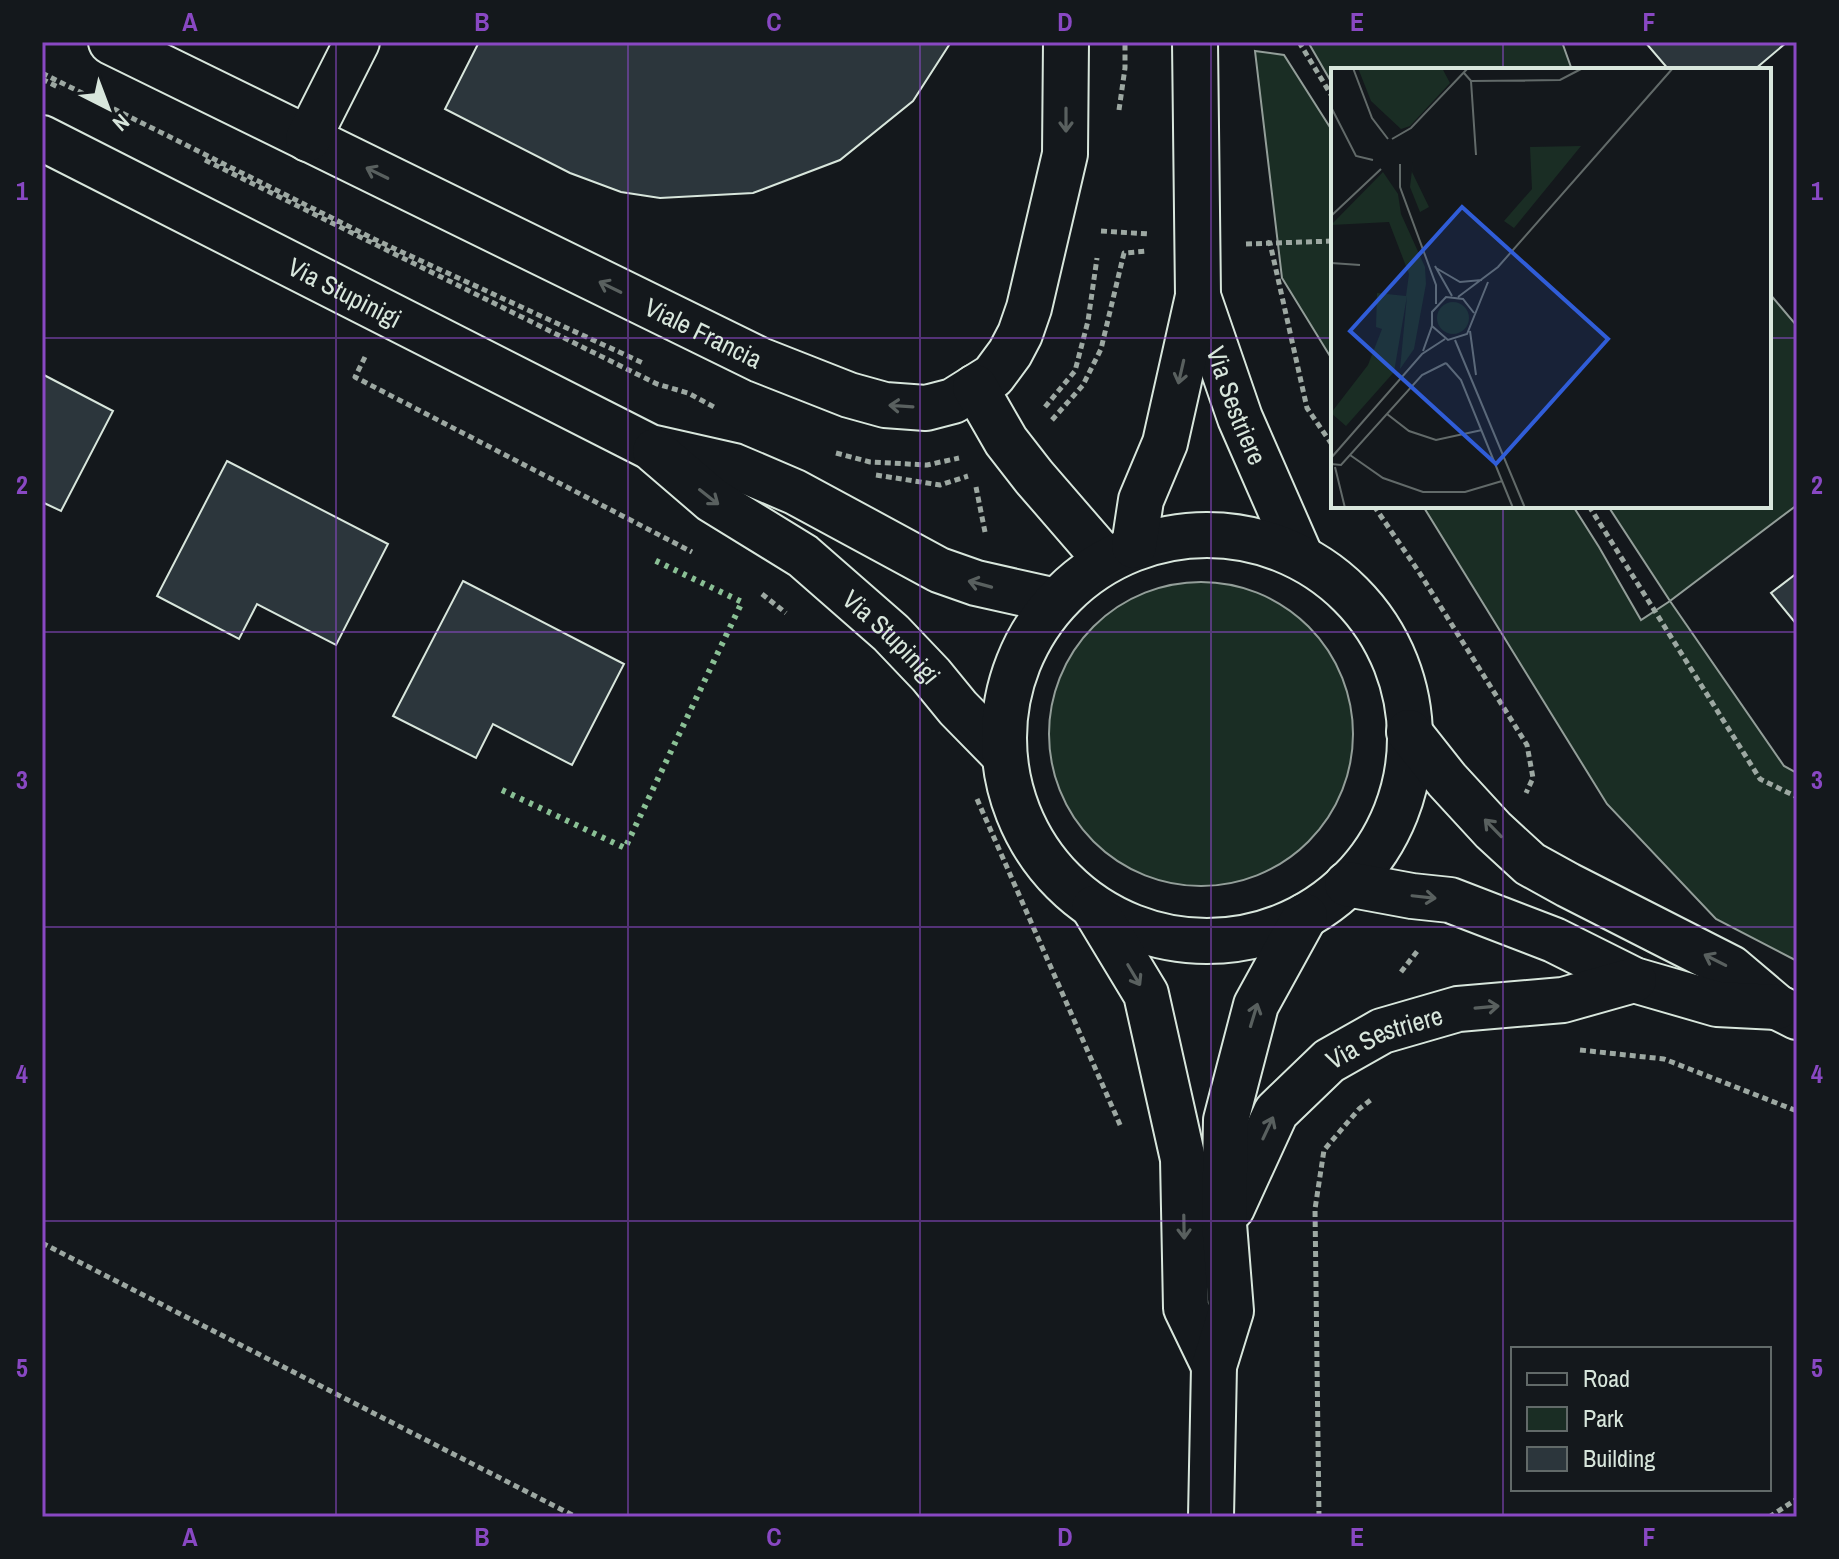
<svg xmlns="http://www.w3.org/2000/svg" width="1839" height="1559" font-family="'Archivo Narrow',sans-serif">
	<rect width="100%" height="100%" fill="#14181c"/>
	<path fill="#1a2d24" stroke="#939e99" stroke-width="2" d="M 1308,42 L 1562,42 L 1572,70 L 1333,70 L 1333,85 Z
		M 1255,51 L 1284,55 L 1333,132 L 1333,361 L 1282,278 Z
		M 1769,293 L 1797,326 L 1797,505 L 1670,601 L 1784,766 L 1797,773 L 1797,961 L 1716,919 L 1607,804 L 1423,506 L 1573,506 L 1599,547 L 1641,620 L 1670,601 L 1608,506 L 1769,506 Z
		M1049 734a152 152 0 1 1 304 0a152 152 0 1 1-304 0Z"/>
	<path fill="#2c363c" stroke="#d8e6dc" stroke-width="2" d="M 479,42 L 951,42 L 913,101 L 840,160 L 753,193 L 660,198 L 621,192 L 570,173 L 445,109 Z
		M 1645,42 L 1787,42 L 1754,70 L 1669,70 Z
		M 42,374 L 113,411 L 61,511 L 42,502 Z
		M 227,461 L 388,544 L 336,645 L 257,604 L 239,639 L 157,596 Z
		M 1797,573 L 1797,625 L 1771,593 Z
		M 463,581 L 624,664 L 572,765 L 493,724 L 476,758 L 393,716 Z"/>
	<g fill="none" stroke-linecap="round" stroke-linejoin="round">
		<g stroke="#d8e6dc" stroke-width="48">
			<g id="minor">
				<path id="s1" d="M 111,42 L 760,360 L 849,395 L 885,405 L 926,408 L 953,401 L 993,376 L 1010,353 L 1020,334 L 1029,308 L 1065,154 L 1066,42"/>
				<path id="s2" d="M 42,138 L 650,447 L 734,466 L 795,492 L 939,570 L 976,583 L 1056,601"/>
				<path d="M 308,139 L 357,42"/>
				<path d="M 975,387 L 1006,441 L 1034,477 L 1105,559"/>
				<path id="s3" d="M 655,451 L 712,500 L 803,556 L 891,633 L 931,675 L 958,708 L 1004,755"/>
			</g>
		</g>
		<g stroke="#d8e6dc" stroke-width="48">
			<g id="major">
				<path id="s4" d="M 1198,296 L 1240,418 L 1300,555"/>
				<circle cx="1207" cy="738" r="203"/>
				<path d="M 1134,546 L 1141,500 L 1165,443 L 1198,296 L 1195,42"/>
				<path d="M 1409,732 L 1447,780 L 1493,830 L 1530,864 L 1568,885 L 1731,968 L 1777,1007 L 1797,1017"/>
				<path d="M 1347,884 L 1412,896 L 1450,900 L 1554,940 L 1634,980 L 1717,1004 L 1777,1007"/>
				<path d="M 1094,908 L 1146,994 L 1183,1159 L 1186,1308 L 1214,1366"/>
				<path id="s5" d="M 1232,1208 L 1276,1112 L 1329,1061 L 1382,1031 L 1458,1009 L 1563,1000 L 1634,980"/>
				<path d="M 1211,1517 L 1214,1366 L 1231,1311 L 1224,1224 L 1226,1120 L 1256,1005 L 1305,916"/>
			</g>
		</g>
		<path stroke="#9da8a2" stroke-width="5" stroke-dasharray="6 4" stroke-linecap="butt" d="M 1299,42 L 1333,98
			M 42,73 L 378,241 L 643,363
			M 42,79 L 60,88
			M 1119,110 L 1125,68 L 1125,42
			M 205,160 L 657,384 L 688,393 L 714,407
			M 1101,231 L 1149,234
			M 1267,242 L 1270,243 L 1307,408 L 1333,446
			M 1246,244 L 1333,241
			M 365,357 L 355,377 L 692,552
			M 1045,407 L 1075,371 L 1088,321 L 1097,258
			M 1052,420 L 1083,385 L 1101,349 L 1124,253 L 1148,251
			M 836,453 L 870,462 L 927,465 L 959,458
			M 876,475 L 940,485 L 968,476
			M 976,487 L 985,532
			M 1374,506 L 1419,572 L 1527,745 L 1533,778 L 1526,793
			M 1589,506 L 1760,779 L 1797,797
			M 762,594 L 786,613
			M 977,799 L 1121,1127
			M 1401,972 L 1419,949
			M 1580,1050 L 1664,1059 L 1797,1111
			M 42,1243 L 576,1517
			M 1319,1517 L 1315,1209 L 1324,1150 L 1359,1109 L 1372,1099
			M 1769,1517 L 1797,1499"/>
		<use href="#minor" stroke="#14181c" stroke-width="44"/>
		<use href="#major" stroke="#14181c" stroke-width="44"/>
		<path stroke="#8ac095" stroke-width="6" stroke-dasharray="4 6" stroke-linecap="butt" d="M 502,790 L 625,848 L 742,602 L 654,560"/>
	</g>
	<defs><path id="oneway-shaft" d="M-6 0H5M1.5-3L5.5 0L1.5 3" fill="none" stroke-width="1.6" stroke-linecap="round" stroke-linejoin="round" transform="scale(2)"/></defs>
	<g stroke="#59605f">
		<use href="#oneway-shaft" transform="translate(1066 120) rotate(90)"/>
		<use href="#oneway-shaft" transform="translate(377 173) rotate(-154)"/>
		<use href="#oneway-shaft" transform="translate(610 287) rotate(-154)"/>
		<use href="#oneway-shaft" transform="translate(1181 372) rotate(103)"/>
		<use href="#oneway-shaft" transform="translate(901 406) rotate(-176)"/>
		<use href="#oneway-shaft" transform="translate(709 497) rotate(38)"/>
		<use href="#oneway-shaft" transform="translate(980 584) rotate(-165)"/>
		<use href="#oneway-shaft" transform="translate(1493 828) rotate(-134)"/>
		<use href="#oneway-shaft" transform="translate(1424 897) rotate(6)"/>
		<use href="#oneway-shaft" transform="translate(1715 960) rotate(-153)"/>
		<use href="#oneway-shaft" transform="translate(1134 975) rotate(59)"/>
		<use href="#oneway-shaft" transform="translate(1487 1007) rotate(-5)"/>
		<use href="#oneway-shaft" transform="translate(1254 1015) rotate(-73)"/>
		<use href="#oneway-shaft" transform="translate(1268 1128) rotate(-65)"/>
		<use href="#oneway-shaft" transform="translate(1184 1227) rotate(89)"/>
	</g>
	<path fill="none" stroke="#8948c3" stroke-width="2" stroke-opacity="0.55" d="M 336,42 L 336,1517M 628,42 L 628,1517M 920,42 L 920,1517M 1211,42 L 1211,1517M 1503,42 L 1503,70M 42,338 L 1333,338M 1769,338 L 1797,338M 1503,506 L 1503,1517M 42,632 L 1797,632M 42,927 L 1797,927M 42,1221 L 1797,1221"/>
	<g text-anchor="middle" dominant-baseline="central" stroke-width="6" stroke-linejoin="round" paint-order="stroke">
		<g font-size="26" fill="#d8e6dc" stroke="#14181c">
			<text stroke="none"><textPath href="#s2" startOffset="340">Via Stupinigi</textPath></text>
			<text stroke="none"><textPath href="#s1" startOffset="660">Viale Francia</textPath></text>
			<text stroke="none"><textPath href="#s4" startOffset="116">Via Sestriere</textPath></text>
			<text stroke="none"><textPath href="#s3" startOffset="302">Via Stupinigi</textPath></text>
			<text stroke="none"><textPath href="#s5" startOffset="240">Via Sestriere</textPath></text>
		</g>
	</g>
	<g transform="translate(1331 68)">
		<rect width="440" height="440" fill="#14181c"/>
		<path d="M 27,0 L 111,0 L 119,15 L 79,58 L 70,61 L 40,33 ZM 250,78 L 183,160 L 173,153 L 201,121 L 199,79 ZM 82,94 L 81,104 L 98,139 L 89,144 L 79,119 ZM 52,104 L 67,126 L 70,146 L 94,199 L 95,216 L 83,281 L 69,301 L 76,228 L 63,304 L 15,358 L 0,345 L 37,297 L 51,261 L 45,259 L 46,225 L 75,228 L 78,206 L 58,154 L 0,157 ZM106 250a16 16 0 1 1 32 0a16 16 0 1 1-32 0Z" fill="#1a2d24"/>
		<path fill="none" stroke="#626a69" stroke-width="2" d="M 22,0 L 41,50 L 57,71M 133,5 L 140,13 L 229,12 L 252,0M 140,13 L 145,87M 0,39 L 25,88 L 42,92M 61,71 L 80,60 L 137,0M 69,96 L 69,119 L 105,217 L 105,236M 0,148 L 50,101M 0,195 L 29,197M 104,198 L 121,228M 105,200 L 129,214 L 151,212M 127,229 L 167,199 L 342,0M 143,245 L 132,231 L 115,229 L 101,244 L 101,258 L 117,272 L 136,266 L 157,214M 139,263 L 145,307M 124,272 L 194,440M 92,283 L 101,258M 115,295 L 130,312 L 182,440M 56,346 L 78,363 L 105,372 L 151,362M 19,387 L 52,410 L 92,424 L 134,424 L 171,413M 0,390 L 91,286 L 114,271M 0,396 L 10,397 L 91,307 L 115,295M 4,399 L 14,440"/>
		<path fill="#305dd8" fill-opacity="0.15" stroke="#305dd8" stroke-width="4" d="M 131,139 L 277,271 L 165,396 L 19,263 Z"/>
		<rect width="440" height="440" fill="none" stroke="#d8e6dc" stroke-width="4"/>
	</g>
	<rect width="1839" height="1559" fill="none" stroke="#14181c" stroke-width="88"/>
	<rect x="1511" y="1347" width="260" height="144" fill="#14181c" stroke="#626a69" stroke-width="2"/>
	<rect x="1527" y="1373" width="40" height="12" fill="#14181c" stroke="#626a69" stroke-width="2"/>
	<text x="1583" y="1387" font-size="24" fill="#d8e6dc">Road</text>
	<rect x="1527" y="1407" width="40" height="24" fill="#1a2d24" stroke="#626a69" stroke-width="2"/>
	<text x="1583" y="1427" font-size="24" fill="#d8e6dc">Park</text>
	<rect x="1527" y="1447" width="40" height="24" fill="#2c363c" stroke="#626a69" stroke-width="2"/>
	<text x="1583" y="1467" font-size="24" fill="#d8e6dc">Building</text>
	<g transform="translate(108 108) rotate(138)" stroke="#14181c" stroke-width="6" paint-order="stroke">
	<path d="M0-6L14 30L0 20L-14 30Z" fill="#d8e6dc"/>
	<text y="-12" font-size="22" font-weight="bold" text-anchor="middle" fill="#d8e6dc">N</text>
	</g>
	<rect x="44" y="44" width="1751" height="1471" fill="none" stroke="#8948c3" stroke-width="3"/>
	<g font-size="26" text-anchor="middle" font-weight="bold" fill="#8948c3">
		<text x="190" y="31">A</text>
		<text x="482" y="31">B</text>
		<text x="774" y="31">C</text>
		<text x="1065" y="31">D</text>
		<text x="1357" y="31">E</text>
		<text x="1649" y="31">F</text>
		<text x="22" y="200">1</text>
		<text x="1817" y="200">1</text>
		<text x="22" y="494">2</text>
		<text x="1817" y="494">2</text>
		<text x="22" y="789">3</text>
		<text x="1817" y="789">3</text>
		<text x="22" y="1083">4</text>
		<text x="1817" y="1083">4</text>
		<text x="22" y="1377">5</text>
		<text x="1817" y="1377">5</text>
		<text x="190" y="1546">A</text>
		<text x="482" y="1546">B</text>
		<text x="774" y="1546">C</text>
		<text x="1065" y="1546">D</text>
		<text x="1357" y="1546">E</text>
		<text x="1649" y="1546">F</text>
	</g>
</svg>
